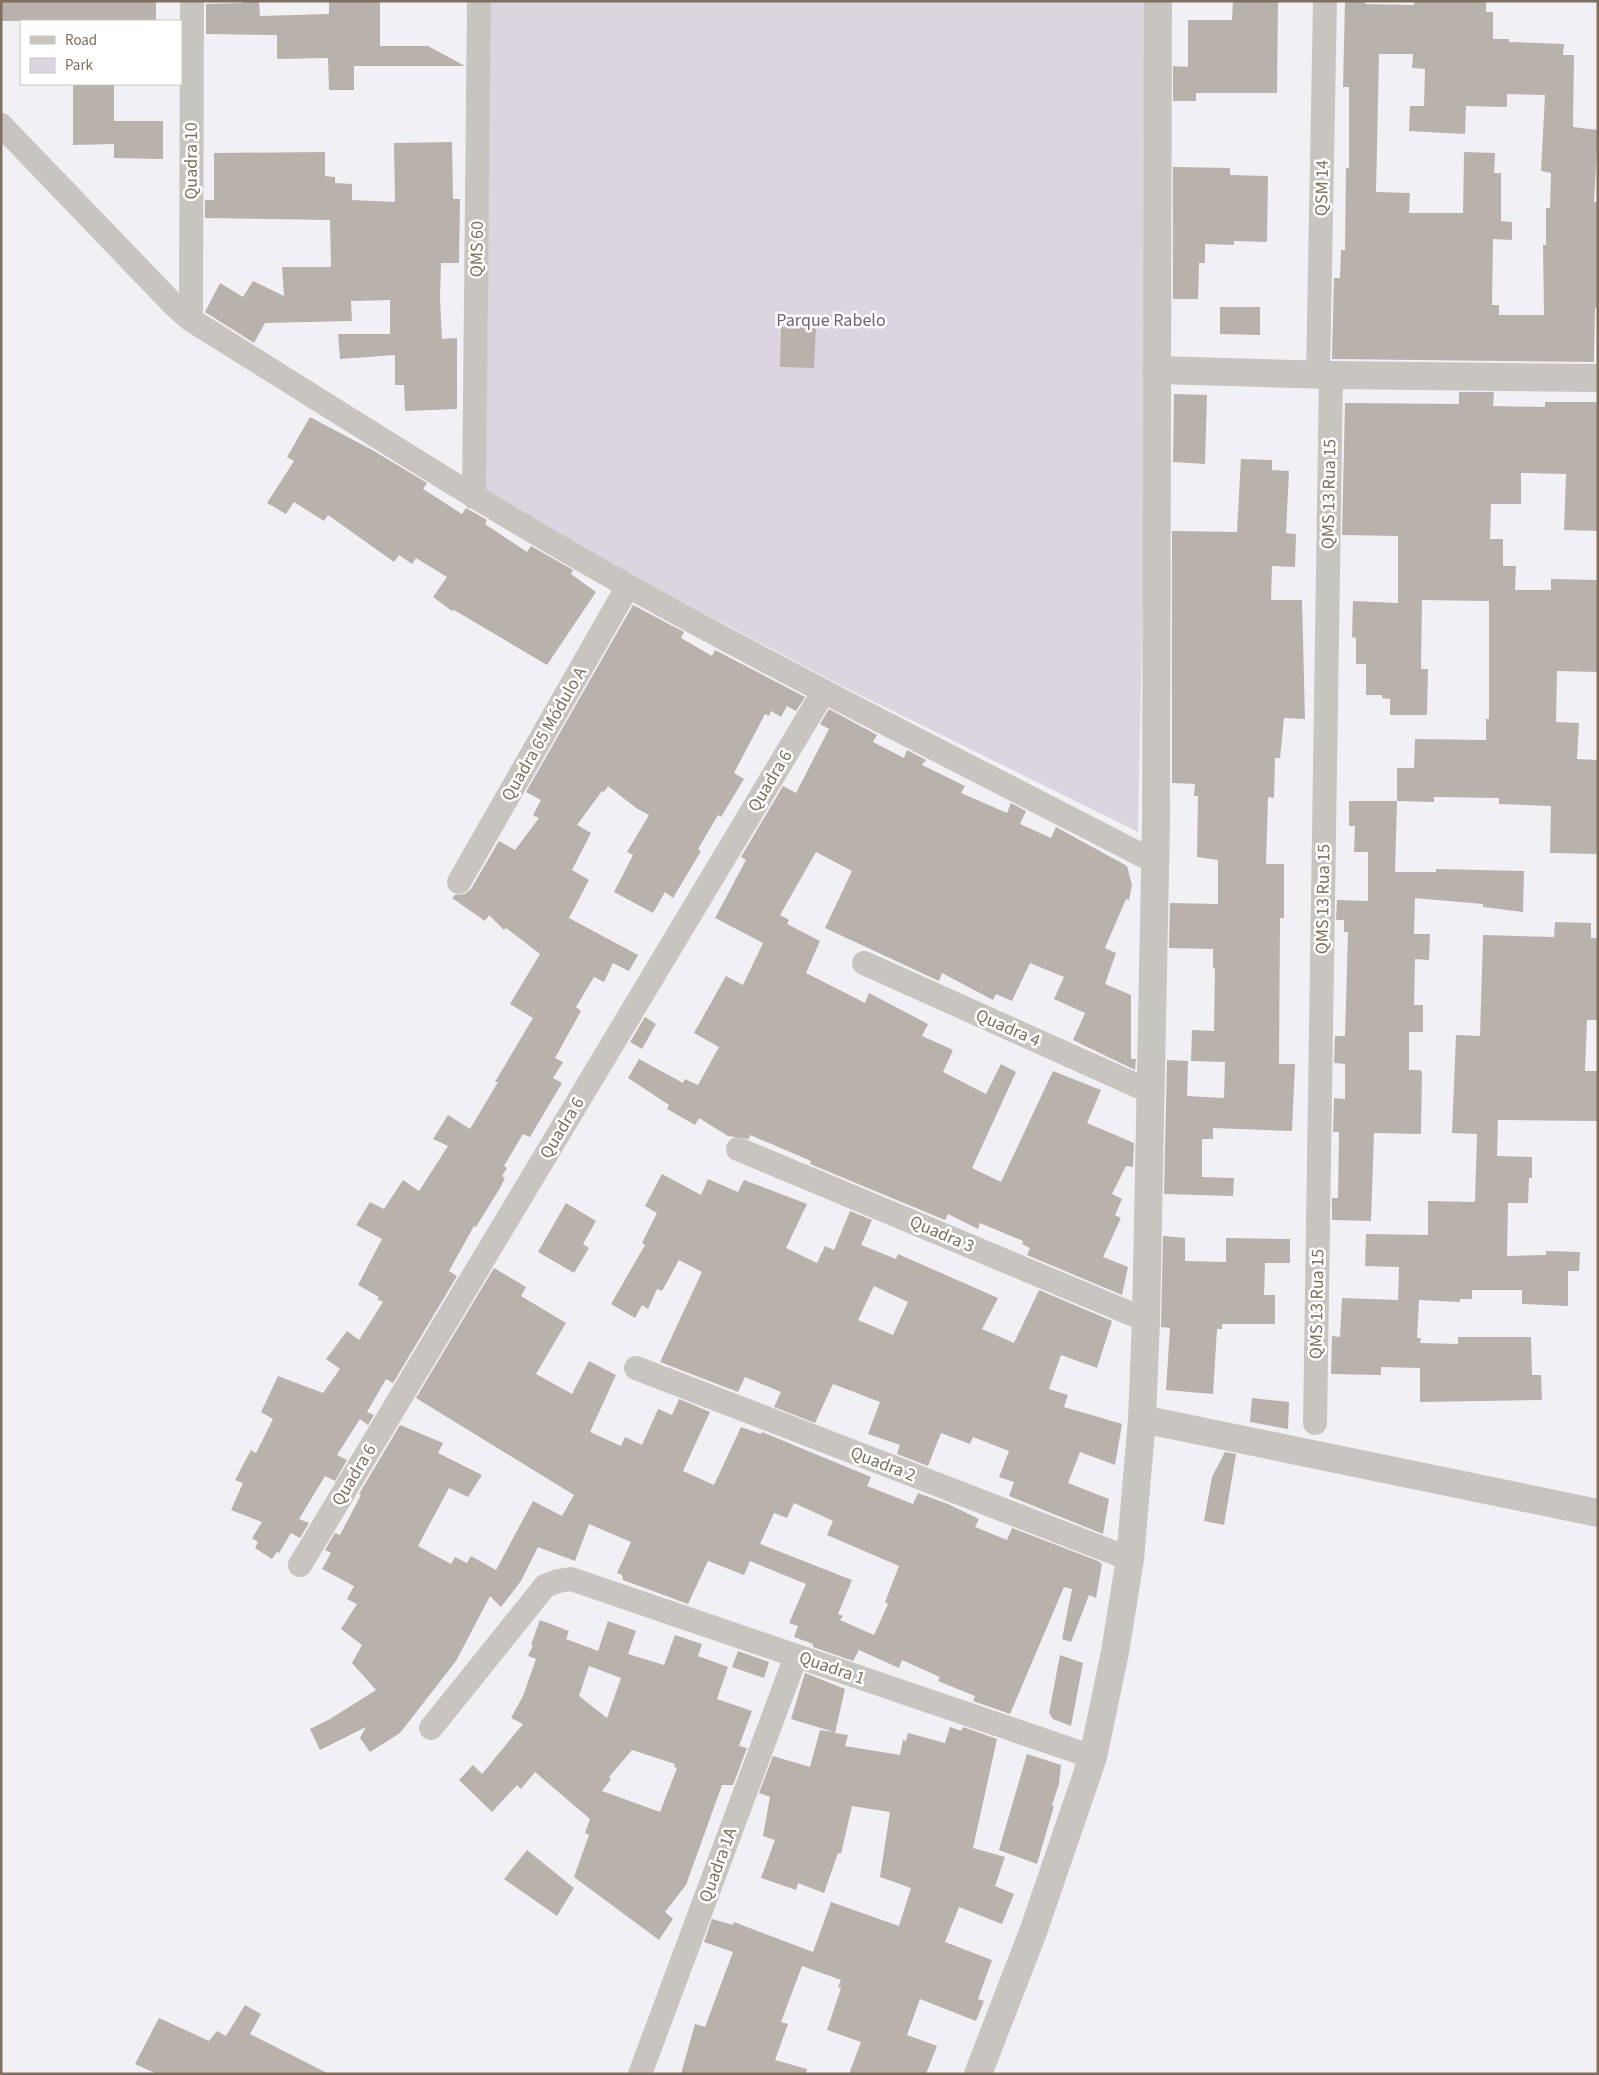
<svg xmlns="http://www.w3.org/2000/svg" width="1599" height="2075" font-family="'Source Sans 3',sans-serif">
	<rect width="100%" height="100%" fill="#f1f1f5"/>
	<path fill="#dcd5e0" d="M 482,1 L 1155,1 L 1138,832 L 840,685 L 479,495 Z"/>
	<path fill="#b9b1ab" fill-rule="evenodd" d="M 1,1 L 156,1 L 156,21 L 1,21 Z
		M 243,1 L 259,1 L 260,16 L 329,14 L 329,1 L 380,1 L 380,46 L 428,46 L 465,66 L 354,66 L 354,90 L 329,90 L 328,58 L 277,59 L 277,35 L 206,34 L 206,4 L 243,3 Z
		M 1233,1 L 1278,1 L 1277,93 L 1196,93 L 1196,101 L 1173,101 L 1173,66 L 1188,67 L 1188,20 L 1232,20 Z
		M 1345,1 L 1365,1 L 1365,4 L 1414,5 L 1414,1 L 1486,1 L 1486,12 L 1493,12 L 1493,39 L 1509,39 L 1509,42 L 1564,44 L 1563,55 L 1574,55 L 1573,127 L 1598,130 L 1594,202 L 1598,202 L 1598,308 L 1595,308 L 1594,362 L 1332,359 L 1334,278 L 1340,278 L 1341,250 L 1345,250 L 1346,168 L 1349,168 L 1349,87 L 1343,87 ZM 1379,54 L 1413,54 L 1412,68 L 1425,69 L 1424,106 L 1410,106 L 1409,131 L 1465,134 L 1466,106 L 1507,107 L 1507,94 L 1545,95 L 1541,171 L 1551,173 L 1550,208 L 1546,208 L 1546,245 L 1543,245 L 1544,315 L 1499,315 L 1499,305 L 1492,305 L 1493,239 L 1512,240 L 1512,222 L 1501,221 L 1501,173 L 1494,173 L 1495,153 L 1464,152 L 1463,213 L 1409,213 L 1410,193 L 1376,192 Z
		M 73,84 L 114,84 L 114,121 L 163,121 L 163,159 L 114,158 L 114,144 L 73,145 Z
		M 452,142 L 453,199 L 460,199 L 459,263 L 441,263 L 440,297 L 442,339 L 457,338 L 457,409 L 405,411 L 404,385 L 395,385 L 395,355 L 340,359 L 338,334 L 390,334 L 390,300 L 351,301 L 352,321 L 265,323 L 254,343 L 205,312 L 220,283 L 243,297 L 253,281 L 284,296 L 282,267 L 331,267 L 330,220 L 205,218 L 205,200 L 214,200 L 214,153 L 325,152 L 325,176 L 335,177 L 335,183 L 352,184 L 352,200 L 395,202 L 394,143 Z
		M 1173,167 L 1230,168 L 1230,175 L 1268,176 L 1267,242 L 1234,241 L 1234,245 L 1205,244 L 1205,263 L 1199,263 L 1198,299 L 1173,299 Z
		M 1220,307 L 1260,307 L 1260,335 L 1220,334 Z
		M 781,327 L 816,328 L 814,368 L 780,367 Z
		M 1459,392 L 1494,392 L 1493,406 L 1545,407 L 1545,402 L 1598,402 L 1598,531 L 1564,530 L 1566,474 L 1521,473 L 1521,504 L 1491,504 L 1490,539 L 1503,539 L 1503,566 L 1516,566 L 1515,590 L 1551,590 L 1551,579 L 1598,580 L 1598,672 L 1557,671 L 1556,722 L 1579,723 L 1577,759 L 1598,760 L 1598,854 L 1550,853 L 1551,806 L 1499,804 L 1499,798 L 1434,797 L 1434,802 L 1397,801 L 1397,768 L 1414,768 L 1415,739 L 1486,740 L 1486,719 L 1489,719 L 1489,601 L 1422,600 L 1421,669 L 1428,669 L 1427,715 L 1390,715 L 1390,699 L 1382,698 L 1382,695 L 1366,695 L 1366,664 L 1356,664 L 1356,638 L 1352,637 L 1353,601 L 1398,603 L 1398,536 L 1342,535 L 1345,403 L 1459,404 Z
		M 1174,394 L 1207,395 L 1205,464 L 1173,462 Z
		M 310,417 L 374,451 L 427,483 L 423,489 L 462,514 L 466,508 L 487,520 L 485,524 L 527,552 L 531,546 L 573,570 L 571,574 L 596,592 L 547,665 L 454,610 L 452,611 L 433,597 L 447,577 L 416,558 L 412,564 L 399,555 L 394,562 L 328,515 L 324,521 L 294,502 L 286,514 L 267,503 L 294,461 L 287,457 Z
		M 1241,459 L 1272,460 L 1272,470 L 1289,471 L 1286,533 L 1296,534 L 1295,567 L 1272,566 L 1271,600 L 1302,600 L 1305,719 L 1284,718 L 1280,758 L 1275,758 L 1274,798 L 1268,797 L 1266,864 L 1284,864 L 1284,918 L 1280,918 L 1279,1064 L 1295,1064 L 1292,1131 L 1213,1128 L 1213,1139 L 1202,1139 L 1202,1177 L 1234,1178 L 1233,1196 L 1164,1194 L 1167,1060 L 1188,1061 L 1187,1096 L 1224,1098 L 1225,1062 L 1191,1061 L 1192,1030 L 1214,1031 L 1215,968 L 1213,968 L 1213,949 L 1169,948 L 1170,903 L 1218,904 L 1218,860 L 1197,857 L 1198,796 L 1194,796 L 1195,784 L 1172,783 L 1172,531 L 1237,532 Z
		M 633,605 L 684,632 L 681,638 L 712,656 L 715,650 L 805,697 L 796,711 L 787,706 L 781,717 L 771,711 L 769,716 L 765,714 L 734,773 L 744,779 L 721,817 L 718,815 L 698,849 L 701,851 L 673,898 L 665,892 L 653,913 L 614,892 L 633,855 L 627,852 L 649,815 L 636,808 L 608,786 L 604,792 L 602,791 L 577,825 L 591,833 L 572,870 L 589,880 L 569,918 L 638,955 L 629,971 L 613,963 L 604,982 L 594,977 L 576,1007 L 581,1011 L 555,1058 L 563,1062 L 553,1078 L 562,1083 L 530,1137 L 523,1134 L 504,1166 L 507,1168 L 502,1176 L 505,1178 L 500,1188 L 476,1227 L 474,1226 L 449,1271 L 457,1276 L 393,1383 L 386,1379 L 367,1412 L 374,1415 L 368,1425 L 360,1419 L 337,1455 L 347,1460 L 335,1481 L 325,1476 L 299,1519 L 309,1523 L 300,1538 L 291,1533 L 279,1553 L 277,1552 L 272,1559 L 255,1548 L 258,1542 L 252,1538 L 262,1522 L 231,1510 L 243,1483 L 235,1480 L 251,1450 L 256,1453 L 273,1419 L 261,1412 L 278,1376 L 323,1393 L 340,1369 L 326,1359 L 347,1331 L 359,1340 L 383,1302 L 377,1299 L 379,1297 L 358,1285 L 382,1239 L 356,1225 L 370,1202 L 384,1209 L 403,1180 L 419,1191 L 448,1146 L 433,1139 L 448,1115 L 470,1129 L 498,1082 L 495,1082 L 533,1018 L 510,1004 L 540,954 L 506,928 L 504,930 L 489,915 L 485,921 L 452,898 L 455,895 L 465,894 L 471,889 L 499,841 L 515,850 L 539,818 L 533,815 L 541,800 L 526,792 Z
		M 829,709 L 877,735 L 873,742 L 904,758 L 907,750 L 926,760 L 922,765 L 965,786 L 961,793 L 1007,813 L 1011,803 L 1026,811 L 1020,824 L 1051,838 L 1056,827 L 1127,866 L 1132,885 L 1129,900 L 1126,899 L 1105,948 L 1116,953 L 1105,984 L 1131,995 L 1131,1059 L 1136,1059 L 1135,1070 L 1073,1040 L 1085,1013 L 1054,999 L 1064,977 L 1030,963 L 1012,1001 L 996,994 L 993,1000 L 942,973 L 939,981 L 825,928 L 852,871 L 816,852 L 780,915 L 789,920 L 787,924 L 820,941 L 806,973 L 865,1003 L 869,993 L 928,1024 L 922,1036 L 953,1050 L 943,1072 L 986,1094 L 1001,1064 L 1016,1072 L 972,1168 L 1001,1182 L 1053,1071 L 1101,1090 L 1087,1123 L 1134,1143 L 1133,1167 L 1126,1166 L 1112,1194 L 1122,1199 L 1115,1215 L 1121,1218 L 1103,1257 L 1128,1267 L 1122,1295 L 1027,1255 L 1030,1248 L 1022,1244 L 1023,1241 L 980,1223 L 978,1229 L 948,1214 L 945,1220 L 810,1164 L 811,1161 L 750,1135 L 749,1139 L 728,1136 L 699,1118 L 695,1125 L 667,1109 L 669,1105 L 628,1078 L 639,1059 L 683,1083 L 685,1079 L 698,1085 L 719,1047 L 694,1033 L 726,976 L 743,985 L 763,943 L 715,918 L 746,860 L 741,857 L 783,786 L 796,793 L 829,729 L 820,724 Z
		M 1349,801 L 1397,801 L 1395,872 L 1436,872 L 1436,869 L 1524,871 L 1523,912 L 1483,907 L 1483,904 L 1415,898 L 1414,934 L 1430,934 L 1429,960 L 1415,959 L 1414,1005 L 1423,1005 L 1423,1032 L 1409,1032 L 1409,1070 L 1420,1070 L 1422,1072 L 1421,1134 L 1374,1133 L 1371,1221 L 1332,1220 L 1332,1198 L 1338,1198 L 1339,1132 L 1333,1132 L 1334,1098 L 1345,1099 L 1345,1064 L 1334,1063 L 1335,1036 L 1345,1036 L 1348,932 L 1344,932 L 1344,920 L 1336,920 L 1337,900 L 1368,901 L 1368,852 L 1354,852 L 1355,826 L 1349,826 Z
		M 1555,922 L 1591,923 L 1591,938 L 1598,938 L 1598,1020 L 1587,1020 L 1585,1071 L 1598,1071 L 1598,1121 L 1498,1120 L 1497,1156 L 1532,1157 L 1532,1178 L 1529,1178 L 1528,1203 L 1508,1203 L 1507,1256 L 1546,1255 L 1546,1251 L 1580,1252 L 1579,1271 L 1568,1271 L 1568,1306 L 1522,1304 L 1522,1290 L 1472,1290 L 1472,1299 L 1460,1299 L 1460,1302 L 1419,1300 L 1417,1338 L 1421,1338 L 1420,1343 L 1458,1344 L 1458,1337 L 1531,1337 L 1532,1375 L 1541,1375 L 1542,1400 L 1420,1402 L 1420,1368 L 1381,1367 L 1381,1375 L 1331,1374 L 1332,1336 L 1340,1337 L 1342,1298 L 1398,1300 L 1399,1267 L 1365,1266 L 1366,1234 L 1428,1235 L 1428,1201 L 1475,1202 L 1477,1134 L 1452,1133 L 1456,1035 L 1480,1036 L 1483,935 L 1554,937 Z
		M 645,1017 L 656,1024 L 642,1049 L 630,1042 Z
		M 662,1174 L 701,1195 L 708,1179 L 738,1192 L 744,1180 L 807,1204 L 786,1248 L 817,1263 L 825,1246 L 834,1250 L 850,1211 L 872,1220 L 861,1245 L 896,1259 L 898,1254 L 998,1298 L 982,1329 L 1014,1343 L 1039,1290 L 1112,1321 L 1097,1368 L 1061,1355 L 1049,1389 L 1068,1395 L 1064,1407 L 1122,1424 L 1115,1465 L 1080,1452 L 1068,1483 L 1109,1499 L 1103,1534 L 1009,1496 L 1014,1482 L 999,1477 L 1009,1451 L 973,1437 L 970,1444 L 941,1433 L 928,1466 L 897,1454 L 900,1445 L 868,1434 L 880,1402 L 833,1384 L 815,1423 L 774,1407 L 781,1392 L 745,1377 L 738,1392 L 660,1362 L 702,1272 L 679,1260 L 662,1291 L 657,1289 L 648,1309 L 642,1305 L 635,1318 L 611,1304 L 645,1245 L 642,1243 L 657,1213 L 645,1206 ZM 874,1286 L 908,1302 L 893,1335 L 858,1320 Z
		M 566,1203 L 596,1221 L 583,1244 L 589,1248 L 574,1273 L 538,1252 Z
		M 1163,1236 L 1185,1238 L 1185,1261 L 1226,1262 L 1226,1238 L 1290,1239 L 1290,1263 L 1265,1263 L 1264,1295 L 1275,1295 L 1275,1324 L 1222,1324 L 1222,1329 L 1217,1329 L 1213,1394 L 1166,1390 L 1170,1328 L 1161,1327 Z
		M 494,1268 L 526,1287 L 521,1296 L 566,1323 L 536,1374 L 572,1394 L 589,1361 L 616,1375 L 590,1432 L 621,1446 L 625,1437 L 642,1445 L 658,1409 L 672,1415 L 679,1399 L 710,1412 L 683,1471 L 714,1485 L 741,1427 L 761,1434 L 762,1432 L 871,1477 L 867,1486 L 913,1504 L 918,1493 L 948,1504 L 979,1519 L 975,1527 L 1007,1540 L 1012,1528 L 1098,1561 L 1102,1564 L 1096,1598 L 1089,1595 L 1071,1642 L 1062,1639 L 1072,1589 L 1064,1587 L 1010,1714 L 973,1701 L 975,1696 L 938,1681 L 940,1677 L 902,1660 L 899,1668 L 859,1650 L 853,1661 L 813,1647 L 813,1644 L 794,1637 L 798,1626 L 789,1623 L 806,1584 L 750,1561 L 744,1575 L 708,1561 L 688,1604 L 623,1580 L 622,1575 L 617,1573 L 631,1542 L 589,1524 L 575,1561 L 538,1547 L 521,1581 L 501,1607 L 490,1596 L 456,1661 L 400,1733 L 370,1752 L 360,1738 L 366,1727 L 320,1750 L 310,1729 L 330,1719 L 376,1690 L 352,1663 L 362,1645 L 341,1629 L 357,1604 L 347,1599 L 354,1586 L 322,1569 L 331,1553 L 325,1550 L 335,1533 L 340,1535 L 361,1495 L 359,1494 L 400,1425 L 443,1443 L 438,1453 L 482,1475 L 468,1497 L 449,1488 L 418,1546 L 451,1564 L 455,1557 L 467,1563 L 471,1556 L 496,1570 L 533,1501 L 562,1516 L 574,1495 L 416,1398 ZM 794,1503 L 833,1521 L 827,1535 L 899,1566 L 885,1602 L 888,1604 L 874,1635 L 840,1620 L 843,1616 L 838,1614 L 852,1580 L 760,1544 L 774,1513 L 787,1518 Z
		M 1252,1398 L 1289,1402 L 1288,1429 L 1250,1422 Z
		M 1225,1452 L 1236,1454 L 1224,1525 L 1204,1521 L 1212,1477 Z
		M 540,1620 L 569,1631 L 566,1639 L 598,1651 L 608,1621 L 636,1631 L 628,1654 L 664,1665 L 675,1635 L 702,1644 L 698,1656 L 728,1667 L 717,1699 L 752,1711 L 739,1746 L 747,1748 L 733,1785 L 722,1785 L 686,1885 L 665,1912 L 673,1919 L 659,1940 L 574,1877 L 589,1835 L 585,1833 L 590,1819 L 535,1772 L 521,1789 L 517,1785 L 492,1812 L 459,1780 L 473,1765 L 482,1774 L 523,1724 L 511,1718 L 523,1696 L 536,1659 L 528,1656 L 533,1645 L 531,1645 ZM 589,1666 L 621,1678 L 607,1718 L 579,1696 ZM 632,1750 L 675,1764 L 674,1767 L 677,1768 L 660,1812 L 602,1791 L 611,1779 L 609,1777 Z
		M 738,1651 L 769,1662 L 764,1678 L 732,1667 Z
		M 1060,1655 L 1083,1663 L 1071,1726 L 1053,1719 L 1049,1713 Z
		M 805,1673 L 845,1689 L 835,1733 L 848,1735 L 845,1746 L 900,1755 L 903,1740 L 906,1741 L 908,1733 L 945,1743 L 950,1727 L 961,1731 L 963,1727 L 997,1739 L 973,1848 L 1005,1857 L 995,1886 L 1014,1894 L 1002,1924 L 959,1907 L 945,1942 L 992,1960 L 978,1999 L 984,2001 L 976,2021 L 920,1999 L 907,2035 L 937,2046 L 926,2074 L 849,2074 L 861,2042 L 827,2030 L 841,1988 L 838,1987 L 841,1980 L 802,1966 L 781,2022 L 788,2024 L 775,2060 L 807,2069 L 806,2074 L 681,2074 L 695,2024 L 705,2027 L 733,1952 L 704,1942 L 712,1919 L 733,1925 L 734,1922 L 813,1952 L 831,1902 L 899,1926 L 911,1888 L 880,1877 L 890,1812 L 852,1806 L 841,1854 L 838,1853 L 824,1893 L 798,1883 L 796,1890 L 761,1878 L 775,1840 L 763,1836 L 770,1797 L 759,1793 L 773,1756 L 810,1767 L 820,1730 L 834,1732 L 791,1719 Z
		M 1027,1754 L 1061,1765 L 1059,1784 L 1052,1805 L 1054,1806 L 1037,1864 L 999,1850 Z
		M 527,1850 L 574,1888 L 557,1916 L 504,1879 Z
		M 245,2005 L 261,2014 L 250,2034 L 329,2074 L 157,2074 L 135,2064 L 159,2018 L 209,2041 L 217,2031 L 226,2036 Z"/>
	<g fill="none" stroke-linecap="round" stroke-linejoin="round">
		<path stroke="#c8c4bf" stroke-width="24" d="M 1,125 L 174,305 L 191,320 C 336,410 479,503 628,586 C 801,682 979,771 1155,862
			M 191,320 L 192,1
			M 1318,375 L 1325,1
			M 474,497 L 479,1
			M 459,882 L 628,586
			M 864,963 L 1151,1092
			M 738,1149 L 1146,1320
			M 636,1368 L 1130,1559
			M 1315,1423 L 1331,375
			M 300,1565 L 824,691
			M 431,1728 L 545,1586 L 558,1581 L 571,1579 L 1093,1757
			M 640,2074 L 796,1656"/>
		<path stroke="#c8c4bf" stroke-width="28" d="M 1156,370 L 1331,375 L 1598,378
			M 1142,1419 L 1598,1513
			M 978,2074 L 1033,1932 L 1093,1757 L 1115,1652 L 1130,1559 L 1142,1419 L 1146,1320 L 1156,823 L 1158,1"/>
	</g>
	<g text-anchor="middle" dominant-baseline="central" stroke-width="5" stroke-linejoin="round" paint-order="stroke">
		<g font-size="18" fill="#7f6f5e" stroke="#fff">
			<text transform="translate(191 161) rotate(-90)">Quadra 10</text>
			<text transform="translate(1322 188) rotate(-89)">QSM 14</text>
			<text transform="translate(477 249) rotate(-89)">QMS 60</text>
			<text transform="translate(1329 494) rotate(-89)">QMS 13 Rua 15</text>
			<text transform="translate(544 734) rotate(-60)">Quadra 65 Módulo A</text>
			<text transform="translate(770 781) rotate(-59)">Quadra 6</text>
			<text transform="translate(1323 899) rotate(-89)">QMS 13 Rua 15</text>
			<text transform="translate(1008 1028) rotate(24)">Quadra 4</text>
			<text transform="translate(562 1128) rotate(-59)">Quadra 6</text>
			<text transform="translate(942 1234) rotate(23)">Quadra 3</text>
			<text transform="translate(1317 1304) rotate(-89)">QMS 13 Rua 15</text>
			<text transform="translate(883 1464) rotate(21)">Quadra 2</text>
			<text transform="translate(354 1475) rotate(-59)">Quadra 6</text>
			<text transform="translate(832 1668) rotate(19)">Quadra 1</text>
			<text transform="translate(718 1865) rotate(-70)">Quadra 1A</text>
		</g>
		<g font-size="18" fill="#78617b" stroke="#fff">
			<text x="831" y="320">Parque Rabelo</text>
		</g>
	</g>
	<rect width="1599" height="2075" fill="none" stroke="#7f6f5e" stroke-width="5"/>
	<rect x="20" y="20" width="162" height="65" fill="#ffffff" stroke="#ccc5bf"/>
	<rect x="30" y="36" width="25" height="8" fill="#c8c4bf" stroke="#ccc5bf"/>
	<text x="65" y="45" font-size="15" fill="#7f6f5e">Road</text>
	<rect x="30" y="58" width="25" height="15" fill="#dcd5e0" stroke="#ccc5bf"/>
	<text x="65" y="70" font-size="15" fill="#7f6f5e">Park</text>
</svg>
